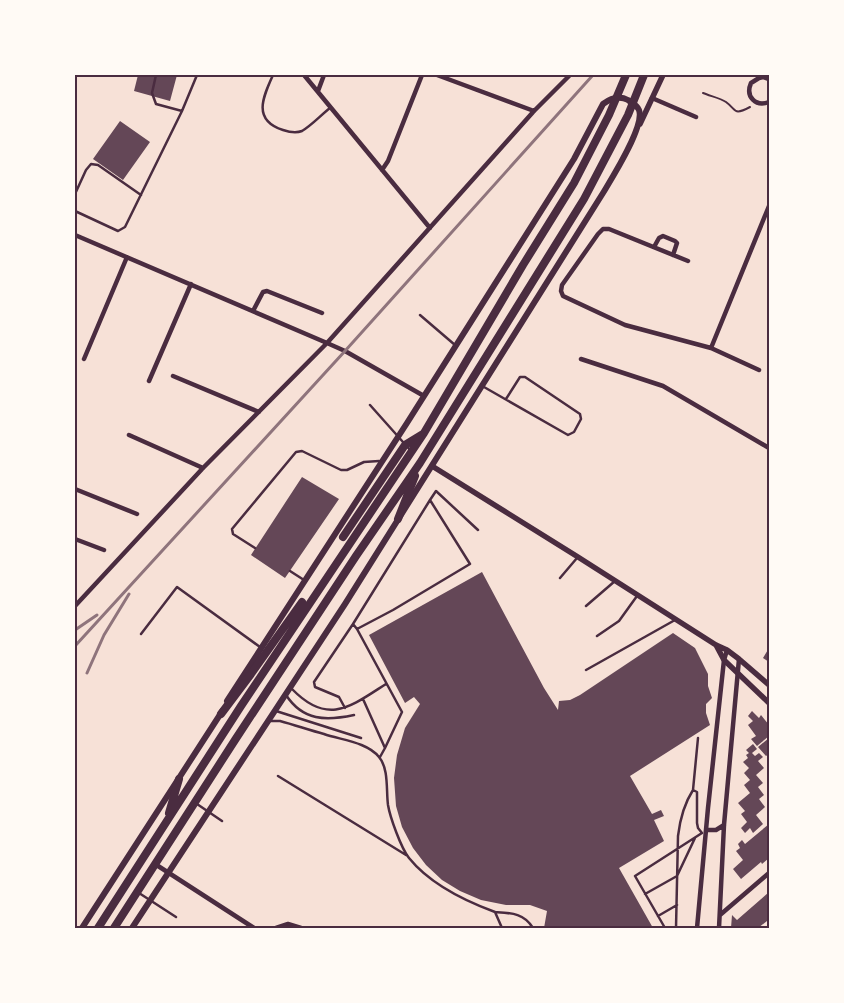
<svg xmlns="http://www.w3.org/2000/svg" width="844" height="1003" font-family="Figtree,sans-serif">
	<rect width="100%" height="100%" fill="#f7e1d7"/>
	<path fill="#644757" d="M 138,75 L 177,75 L 170,101 L 134,91 Z
		M 120,121 L 150,142 L 123,180 L 93,159 Z
		M 302,477 L 339,499 L 285,578 L 251,555 Z
		M 482,572 L 544,688 L 558,710 L 559,701 L 570,700 L 580,695 L 673,633 L 695,648 L 708,674 L 708,686 L 712,698 L 706,704 L 706,713 L 710,725 L 630,776 L 652,814 L 661,810 L 664,816 L 654,820 L 664,841 L 619,868 L 653,928 L 544,928 L 547,911 L 530,905 L 506,905 L 481,900 L 460,891 L 442,880 L 426,865 L 413,848 L 402,827 L 396,806 L 394,778 L 397,755 L 405,728 L 420,704 L 414,697 L 405,703 L 369,635 Z
		M 769,648 L 769,662 L 763,658 Z
		M 752,711 L 759,718 L 761,715 L 769,725 L 769,736 L 757,746 L 751,739 L 756,736 L 748,725 L 753,721 L 748,716 Z
		M 769,738 L 769,754 L 766,756 L 758,747 Z
		M 753,744 L 757,749 L 752,753 L 755,756 L 759,753 L 763,757 L 758,761 L 764,768 L 756,775 L 763,783 L 758,787 L 764,795 L 759,799 L 765,807 L 756,815 L 763,824 L 753,833 L 750,828 L 745,833 L 741,828 L 747,822 L 741,814 L 745,811 L 738,803 L 750,793 L 744,785 L 750,780 L 744,773 L 749,768 L 743,762 L 748,758 L 746,755 L 749,753 L 746,750 Z
		M 769,824 L 769,858 L 762,864 L 761,862 L 741,879 L 733,869 L 743,860 L 736,851 L 740,848 L 738,844 L 742,840 L 745,844 Z
		M 769,892 L 769,923 L 767,921 L 758,928 L 731,928 L 732,915 L 737,920 Z"/>
	<g fill="none" stroke-linecap="round" stroke-linejoin="round">
		<path stroke="#4a2c40" stroke-width="2" d="M 703,93 C 710,96 720,98 726,102 C 737,110 733,116 750,107"/>
		<path stroke="#4a2c40" stroke-width="2.5" d="M 156,75 L 152,93 L 156,104 L 182,111
			M 273,75 C 263,97 252,120 283,130 C 289,132 297,133 302,131 C 312,125 321,115 330,108
			M 75,194 L 86,170 L 91,164 L 98,165 L 141,195
			M 75,211 L 118,231 L 125,227 L 182,111 L 197,75
			M 420,315 L 455,345
			M 484,387 L 568,435 L 574,432 L 581,419 L 580,414 L 525,377 L 520,377 L 506,399
			M 370,405 L 411,451
			M 430,500 L 436,491 L 478,530
			M 255,548 L 233,534 L 232,529 L 296,452 L 302,451 L 341,470 L 347,470 L 364,462 L 379,461
			M 290,571 L 304,580
			M 560,578 L 577,558
			M 586,606 L 615,581
			M 353,624 L 357,629 L 402,712 L 385,748
			M 141,634 L 177,587 L 260,647
			M 597,636 L 619,621 L 637,596
			M 586,670 L 675,620
			M 292,689 C 328,726 350,707 386,684
			M 286,695 C 303,721 326,721 354,715
			M 363,699 L 385,748 L 380,757
			M 345,708 L 339,697 L 315,687 L 314,682 L 353,624 L 430,500 L 470,564 L 393,610 L 357,629
			M 276,711 L 361,738
			M 271,721 L 280,721 C 295,725 309,730 324,734 C 341,740 367,742 379,757 C 389,769 386,790 388,805 C 390,817 401,848 409,858 C 430,884 465,901 495,912 L 502,928
			M 278,776 L 406,855
			M 693,790 L 698,738
			M 197,804 L 222,821
			M 139,893 L 176,917
			M 645,894 L 677,876 L 695,838
			M 495,912 C 511,913 524,913 533,928
			M 658,916 L 677,905
			M 665,928 L 635,876 L 702,833
			M 676,928 L 678,836 C 680,819 684,804 693,790 L 697,792 L 697,823 L 698,828 L 702,833"/>
		<path stroke="#4a2c40" stroke-width="4.5" d="M 304,75 L 430,228
			M 437,75 L 534,111
			M 757,75 L 769,79
			M 763,77 L 759,78 L 751,83 C 745,97 756,107 769,102
			M 318,91 L 324,75
			M 652,98 L 696,117
			M 382,170 L 388,161 L 422,75
			M 75,235 L 327,343 L 345,351 L 424,396
			M 654,247 L 659,238 L 663,236 L 675,241 L 677,243 L 673,255
			M 688,261 L 609,229 L 603,229 L 598,234 L 562,285 L 561,291 L 563,296 L 625,325 L 711,348 L 759,370
			M 253,311 L 263,292 L 267,291 L 322,313
			M 711,348 L 769,206
			M 84,359 L 127,257
			M 581,359 L 663,386 L 769,448
			M 173,376 L 259,412
			M 149,381 L 191,284
			M 129,435 L 203,468
			M 75,489 L 137,514
			M 75,539 L 104,550
			M 75,606 L 203,468 L 327,343 L 534,111 L 570,75
			M 706,830 L 716,830 L 724,825
			M 155,864 L 254,928
			M 720,915 L 769,873
			M 276,928 L 288,924 L 301,928
			M 697,928 L 708,808 L 724,660 L 727,650
			M 719,928 L 724,825 L 739,659"/>
		<path stroke="#4a2c40" stroke-width="5.5" d="M 640,124 L 663,75
			M 432,466 L 578,557 L 716,645 L 727,650 L 739,659 L 769,685
			M 716,645 L 724,660 L 769,703"/>
		<path stroke="#4a2c40" stroke-width="6" d="M 82,928 L 223,710
			M 132,928 L 345,604 L 603,193 C 612,178 645,126 639,110 C 637,105 632,103 628,100 C 619,95 611,98 603,104 L 574,159 L 407,423 L 227,701"/>
		<path stroke="#4a2c40" stroke-width="8" d="M 398,519 L 415,476
			M 343,537 L 405,445 L 423,434
			M 221,714 L 251,674 L 302,602
			M 169,813 L 179,779
			M 98,928 L 241,706 L 424,433 L 523,265 L 574,183 L 609,115 L 626,75
			M 114,928 L 235,740 L 356,556 L 420,463 L 584,199 L 628,115 L 644,75"/>
		<path stroke="#8f747c" stroke-width="3" d="M 75,630 L 97,615
			M 75,646 L 345,351 L 593,75
			M 87,673 L 104,635 L 129,594"/>
	</g>
	<rect width="844" height="1003" fill="none" stroke="#fffaf5" stroke-width="152"/>
	<rect x="76" y="76" width="692" height="851" fill="none" stroke="#4a2c40" stroke-width="2"/>
</svg>
